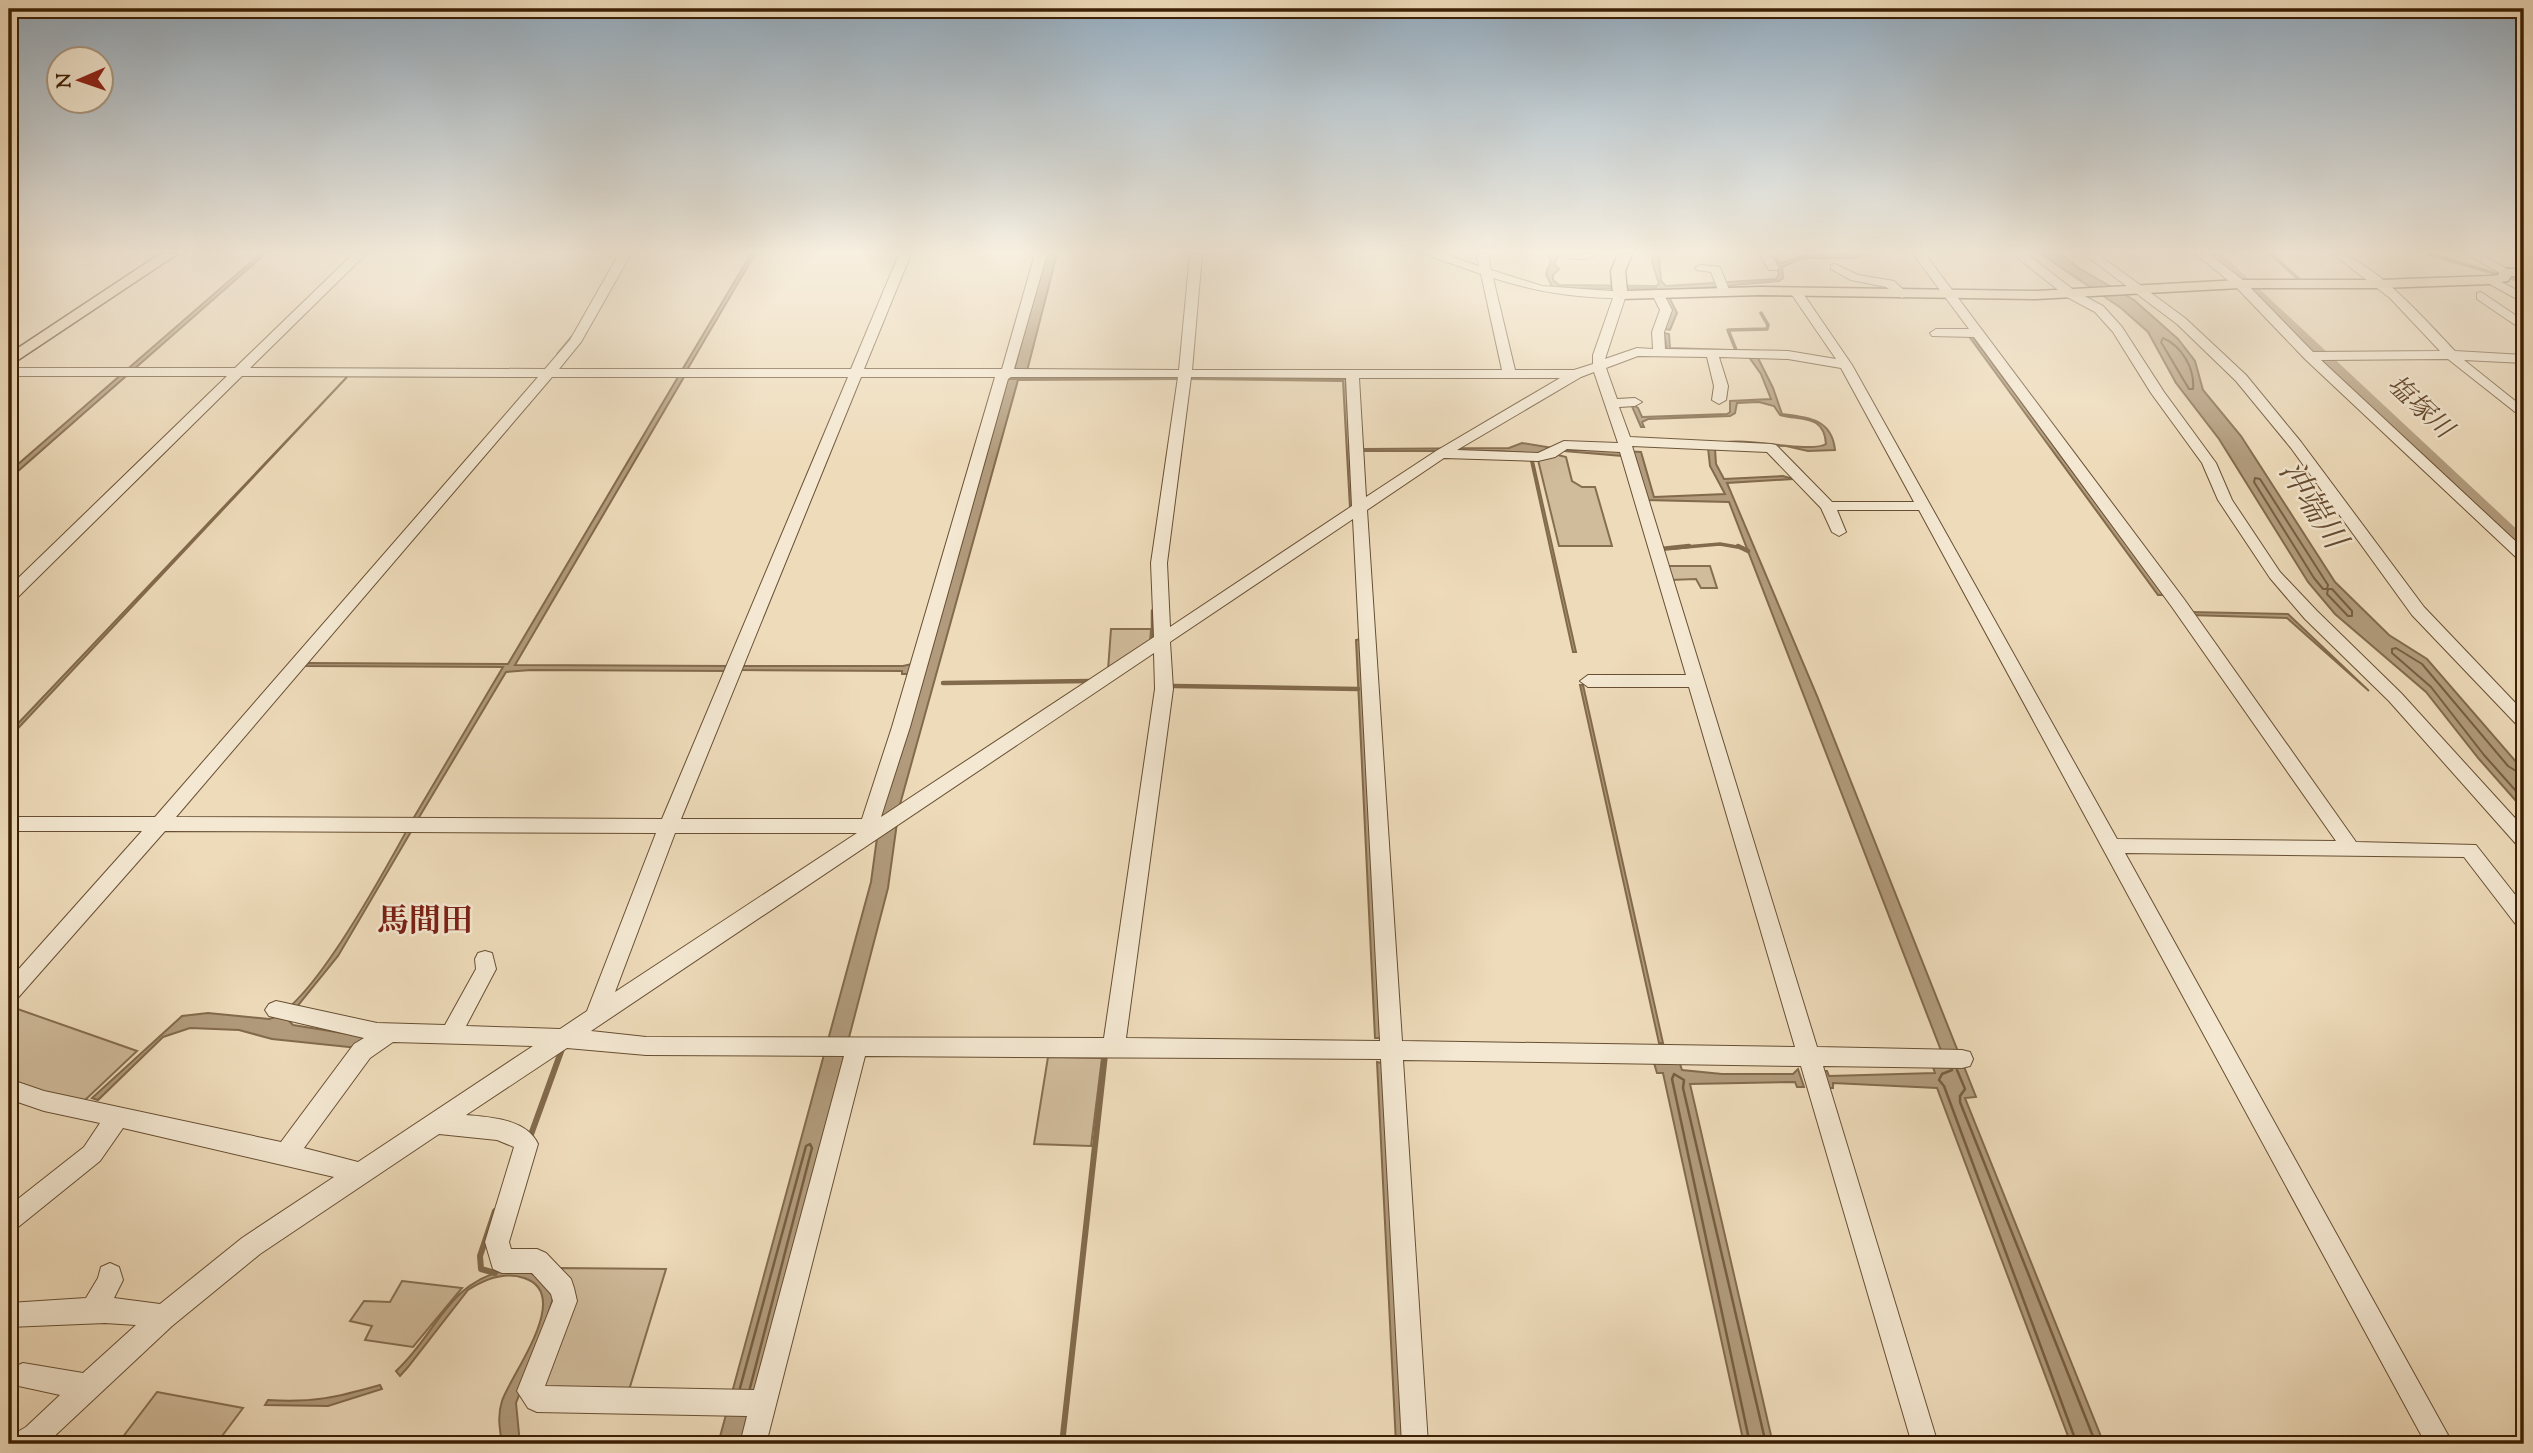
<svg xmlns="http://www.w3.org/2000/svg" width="2533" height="1453" font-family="'Sorts Mill Goudy','Noto Serif JP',serif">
	<rect width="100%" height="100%" fill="#eedbba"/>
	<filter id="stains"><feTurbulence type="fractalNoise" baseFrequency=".00286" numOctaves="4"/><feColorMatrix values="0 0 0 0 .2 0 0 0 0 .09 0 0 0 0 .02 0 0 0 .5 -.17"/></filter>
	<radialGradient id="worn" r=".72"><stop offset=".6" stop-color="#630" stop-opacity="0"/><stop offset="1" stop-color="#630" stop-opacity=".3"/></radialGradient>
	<path fill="#d0bb9b" stroke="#866e50" stroke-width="2" d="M 1558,455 L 1566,457 L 1572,481 L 1582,487 L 1595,487 L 1612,546 L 1559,546 L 1538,460 Z
		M 1666,566 L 1710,566 L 1717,588 L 1701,588 L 1696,579 L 1670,580 Z
		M 1111,629 L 1151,629 L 1150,643 L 1108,670 Z
		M 9,1006 L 137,1051 L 83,1102 L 11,1084 L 9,1082 Z
		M 1048,1057 L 1102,1058 L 1091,1146 L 1034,1144 Z
		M 559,1268 L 666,1269 L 629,1390 L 537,1393 Z
		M 402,1281 L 462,1288 L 413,1347 L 365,1340 L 372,1326 L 350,1321 L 364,1301 L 390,1302 Z
		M 157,1392 L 243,1408 L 216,1444 L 148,1444 L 122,1438 Z"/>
	<path fill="#b19b7c" stroke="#826a4c" stroke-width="2" d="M 260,254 L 265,254 L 9,479 L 9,472 Z
		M 751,254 L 755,254 L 687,370 L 682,370 Z
		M 1044,254 L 1057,254 L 1027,371 L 1014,371 Z
		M 1547,254 L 1559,254 L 1554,264 L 1559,269 L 1553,275 L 1553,280 L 1559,285 L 1656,286 L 1659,284 L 1652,262 L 1653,254 L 1659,257 L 1661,281 L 1666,286 L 1776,279 L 1779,274 L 1772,256 L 1781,263 L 1806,255 L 1867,254 L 1853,258 L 1803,258 L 1782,267 L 1783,278 L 1779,281 L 1666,291 L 1677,313 L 1670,330 L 1664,329 L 1671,313 L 1656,288 L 1553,289 L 1546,274 L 1551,260 Z
		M 2041,254 L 2061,254 L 2077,267 L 2134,300 L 2178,339 L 2195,361 L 2203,390 L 2241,436 L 2335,582 L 2389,635 L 2427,659 L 2524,771 L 2524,810 L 2479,759 L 2426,692 L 2335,614 L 2308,582 L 2219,439 L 2176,383 L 2148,332 L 2121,308 Z
		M 1664,333 L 1669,334 L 1670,348 L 1758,351 L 1758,358 L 1773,388 L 1782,414 C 1808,417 1832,419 1835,450 L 1808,451 L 1786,446 L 1719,444 C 1735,435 1810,454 1826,444 C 1824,414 1802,421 1780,415 L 1774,406 L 1759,402 L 1737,403 L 1735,413 L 1730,416 L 1648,419 L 1642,422 L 1644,427 L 1641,427 L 1631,404 L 1638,408 L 1642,417 L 1727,414 L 1730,412 L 1730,401 L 1771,399 L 1761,374 L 1746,353 L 1667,349 Z
		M 1968,335 L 1971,335 L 2165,595 L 2158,595 Z
		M 347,377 L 9,738 L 9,733 Z
		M 678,377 L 684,377 L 515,665 L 730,666 L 727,671 L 531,670 L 506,672 L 418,819 L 413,819 L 503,667 L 305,666 L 307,663 L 508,664 Z
		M 1006,379 L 1181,379 L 1018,380 L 899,808 L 888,888 L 743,1444 L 718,1444 L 871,882 L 879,823 L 909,674 L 902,674 L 902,671 L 740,670 L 741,666 L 903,666 L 912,664 Z
		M 1190,379 L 1346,379 L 1353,508 L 1350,508 L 1343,381 Z
		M 1522,443 L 1553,448 L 1542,454 L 1499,451 L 1363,451 L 1363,449 L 1509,448 Z
		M 1708,448 L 1715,449 L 1716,464 L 1724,479 L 1783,476 L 1793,479 L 1727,483 L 1817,696 L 1976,1097 L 1965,1098 L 2104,1444 L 2071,1444 L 1937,1088 L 1833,1083 L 1833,1088 L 1827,1088 L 1822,1071 L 1827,1071 L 1829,1076 L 1935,1073 L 1933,1067 L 1947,1066 L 1729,502 L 1645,500 L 1634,457 L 1564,451 L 1585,449 L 1641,452 L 1654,497 L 1725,494 L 1710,466 Z
		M 1531,461 L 1533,461 L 1576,652 L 1573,652 Z
		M 2189,612 L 2288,614 L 2369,691 L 2287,618 L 2190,615 Z
		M 1360,639 L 1381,1038 L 1375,1038 L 1356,640 Z
		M 1580,685 L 1583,685 L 1663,1043 L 1659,1043 Z
		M 407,830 L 412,830 L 338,956 L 287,1019 L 293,1025 L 361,1036 L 364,1041 L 358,1048 L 272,1039 L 239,1030 L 190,1028 L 163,1037 L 98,1100 L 92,1098 L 182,1016 L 208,1013 L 269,1019 C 309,1011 386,868 407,830 Z
		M 1377,1062 L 1382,1063 L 1403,1444 L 1396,1444 Z
		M 1654,1063 L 1680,1064 L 1682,1070 L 1722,1074 L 1793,1074 L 1798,1069 L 1804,1087 L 1797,1087 L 1795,1082 L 1690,1084 L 1773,1444 L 1744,1444 L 1663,1073 L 1657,1073 Z
		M 507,1270 C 532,1270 543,1275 553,1298 L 538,1347 L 516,1403 L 520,1444 L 502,1444 C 500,1430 497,1416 502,1401 C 511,1374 574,1294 524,1278 C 504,1271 485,1279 468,1290 L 408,1367 L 400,1376 L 396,1371 C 435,1336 448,1281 507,1270 Z
		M 380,1385 L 382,1389 L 328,1406 L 265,1405 L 268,1400 C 313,1403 338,1397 380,1385 Z"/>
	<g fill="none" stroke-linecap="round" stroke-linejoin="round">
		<path stroke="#765e40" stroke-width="2" d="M 2163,338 C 2182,346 2195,369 2193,389 L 2189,389 L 2161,342 Z
			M 2255,478 L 2260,479 L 2328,585 L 2327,589 L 2323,589 L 2314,578 L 2254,482 Z
			M 2328,589 L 2332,589 L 2352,611 L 2352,616 L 2348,616 L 2327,594 Z
			M 2524,776 L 2508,766 L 2422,664 L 2396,648 L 2392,649 L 2392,653 L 2431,687 L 2484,755 L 2524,800"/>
		<path stroke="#765e40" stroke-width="2.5" d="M 1952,1070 L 1942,1074 L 1939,1080 L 1944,1086 L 2077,1444
			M 1957,1070 L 1965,1089 L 1960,1096 L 1960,1102 L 2096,1444
			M 740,1388 L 806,1146 L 810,1144 L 812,1148 L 750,1388
			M 1750,1444 L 1672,1079 L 1674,1074 L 1684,1080 L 1683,1088 L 1766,1444"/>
		<path stroke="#826a4c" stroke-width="3.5" d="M 2271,254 L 2302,282
			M 2429,254 L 2524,282
			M 1736,350 L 1728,330 L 1767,329 L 1768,325 L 1761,313
			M 558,354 L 572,337
			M 1674,548 L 1720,544 L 1743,548"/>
		<path stroke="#826a4c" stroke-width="4.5" d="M 1738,546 L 1748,551
			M 1661,549 L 1689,546
			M 1153,611 L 1153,641
			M 943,683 L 1089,681
			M 1174,686 L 1358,689"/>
		<path stroke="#826a4c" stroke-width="6" d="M 529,1140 L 562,1049
			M 495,1211 L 480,1256 L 481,1269 L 495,1273
			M 1062,1444 L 1105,1055"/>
		<path fill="#b19b7c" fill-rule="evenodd" d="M 2204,254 L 2222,254 L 2524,536 L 2524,553 L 2516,552 Z"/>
		<g stroke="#684f32" stroke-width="2">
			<path id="minor" d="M 353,254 L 366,254 L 250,368 L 545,369 L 570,340 L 619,254 L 631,254 L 581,342 L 559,369 L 851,369 L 899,254 L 911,254 L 864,369 L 1002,369 L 1035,254 L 1047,254 L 1014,369 L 1179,370 L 1190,254 L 1202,254 L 1192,370 L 1502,370 L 1481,274 L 1424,254 L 1443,254 L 1479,266 L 1476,254 L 1488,254 L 1491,270 L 1542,286 L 1624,292 L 1626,295 L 1605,359 L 1637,348 L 1653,349 L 1652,332 L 1660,310 L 1652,294 L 1658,290 L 1662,291 L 1672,310 L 1664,332 L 1665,349 L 1788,351 L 1836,359 L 1790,292 L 1800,289 L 1852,365 L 2117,839 L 2336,841 L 2172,607 L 1974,337 L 1932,336 L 1930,333 L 1936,329 L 1969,329 L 1913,254 L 1925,254 L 2184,599 L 2356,842 L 2476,845 L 2524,906 L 2524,928 L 2517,926 L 2464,857 L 2125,853 L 2453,1444 L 2426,1444 L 1919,510 L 1837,510 L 1846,532 L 1839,536 L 1832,532 L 1821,508 L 1767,452 L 1632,446 L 1817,1047 L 1962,1050 L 1970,1052 L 1973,1059 L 1970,1066 L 1962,1068 L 1823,1066 L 1938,1444 L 1912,1444 L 1801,1066 L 1403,1060 L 1428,1444 L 1402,1444 L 1381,1059 L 865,1056 L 766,1444 L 740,1444 L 747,1416 L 537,1412 L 528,1408 L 517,1391 L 553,1301 L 551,1294 L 532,1273 L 502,1273 L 493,1269 L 485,1242 L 514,1147 L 497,1140 L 439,1134 L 260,1254 L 172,1326 L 46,1444 L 9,1444 L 12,1435 L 26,1427 L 60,1395 L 14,1385 L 10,1376 L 14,1367 L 23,1363 L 83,1373 L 136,1325 L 105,1323 L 9,1327 L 9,1303 L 86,1298 L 98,1278 L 101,1267 L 110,1263 L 119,1267 L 123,1280 L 114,1298 L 160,1304 L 242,1238 L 334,1177 L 123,1128 L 100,1161 L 17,1228 L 9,1231 L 9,1206 L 84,1147 L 100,1123 L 44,1111 L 9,1099 L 9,1079 L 44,1091 L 281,1142 L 354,1044 L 364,1038 L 269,1016 L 265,1010 L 269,1004 L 276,1001 L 377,1023 L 445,1025 L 476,969 L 475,959 L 478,953 L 485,951 L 492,953 L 496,969 L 466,1026 L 560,1029 L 587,1011 L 656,833 L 165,831 L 16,1000 L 9,1003 L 9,980 L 142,831 L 9,831 L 9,817 L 155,817 L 538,377 L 242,376 L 15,600 L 9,601 L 9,587 L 227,376 L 9,376 L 9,368 L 235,368 ZM 1493,278 C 1535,291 1569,297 1613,298 L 1593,355 L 1593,364 L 1574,370 L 1515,370 ZM 1638,356 L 1707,357 L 1714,386 L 1712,400 L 1719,404 L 1726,400 L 1728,386 L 1719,357 L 1788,359 L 1841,368 L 1914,502 L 1832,502 L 1776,445 L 1771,444 L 1630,437 L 1619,407 L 1635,406 L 1642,402 L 1635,398 L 1617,399 L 1606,368 ZM 1594,372 L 1618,443 L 1564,441 L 1538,453 L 1457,450 L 1581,377 ZM 552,377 L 848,377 L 662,819 L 176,817 ZM 861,377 L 995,377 L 892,727 L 862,819 L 681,819 ZM 1011,377 L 1178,377 L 1151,563 L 1154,637 L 881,817 L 910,727 L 1008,379 ZM 1191,377 L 1346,378 L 1352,506 L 1170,627 L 1167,563 ZM 1359,378 L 1560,378 L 1436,451 L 1366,497 ZM 1567,449 L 1620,452 L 1686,675 L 1588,675 L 1580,681 L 1588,687 L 1689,687 L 1795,1047 L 1402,1041 L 1367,510 L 1444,458 L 1538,461 L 1555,457 ZM 1353,519 L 1380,1041 L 1126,1038 L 1173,689 L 1170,642 ZM 1154,653 L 1155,689 L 1104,1038 L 646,1037 L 591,1031 ZM 675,833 L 857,833 L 615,992 ZM 393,1042 L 533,1046 L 358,1162 L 304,1148 L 370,1058 ZM 567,1048 L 646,1055 L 844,1056 L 754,1390 L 545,1386 L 577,1301 L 574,1288 L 571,1279 L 546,1253 L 537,1249 L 511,1249 L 509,1242 L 538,1144 C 527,1119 490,1117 466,1115 Z
				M 1598,254 C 1590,260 1570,261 1562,255 Z
				M 1759,254 L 1771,254 L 1779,268 L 1777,270 L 1769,270 Z
				M 2013,254 L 2027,254 L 2075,291 L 2103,306 L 2122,327 L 2164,392 L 2216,463 L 2232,500 L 2280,572 L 2317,611 L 2401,693 L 2524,828 L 2524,847 L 2517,845 L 2389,701 L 2305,619 L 2270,578 L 2218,500 L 2202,463 L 2151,393 L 2113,332 L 2095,312 L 2067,297 Z
				M 2084,254 L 2098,254 L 2185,318 L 2246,375 L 2301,442 L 2424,607 L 2524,712 L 2524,728 L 2518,726 L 2412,615 L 2291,448 L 2236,381 L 2177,324 Z
				M 2196,254 L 2209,254 L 2244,281 L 2313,352 L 2440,351 L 2390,298 L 2333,254 C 2369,254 2430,325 2455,351 L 2524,355 L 2524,363 L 2464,360 L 2524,408 L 2524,419 L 2448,359 L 2321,360 L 2524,549 L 2524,562 L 2519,560 L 2305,359 L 2236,287 Z
				M 2466,254 L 2481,254 L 2512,272 L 2502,274 Z
				M 1835,264 L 1858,275 L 1894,281 L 1908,294 L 1902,298 L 1886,287 L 1851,280 L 1831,269 L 1831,265 Z
				M 1701,265 L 1720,267 L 1730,292 L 1728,295 L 1720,295 L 1711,272 L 1697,270 L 1695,268 Z
				M 2486,278 L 2494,278 L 2524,294 L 2524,303 L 2486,282 Z
				M 2481,292 L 2524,321 L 2524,331 L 2477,299 L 2477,293 Z"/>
		</g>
		<g stroke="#3c2005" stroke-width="3">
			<path id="major" d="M 160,254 L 177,254 L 9,366 L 9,354 Z
				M 1618,254 L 1632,254 L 1625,271 L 1627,291 L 1760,287 L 2036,291 L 2240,280 L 2380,280 L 2490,276 L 2498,275 L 2501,269 L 2524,269 L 2524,277 L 2511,276 L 2508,281 L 2490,284 L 2380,288 L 2240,288 L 2036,299 L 1760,295 L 1620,299 L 1613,295 L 1611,271 Z"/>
		</g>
		<use href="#minor" fill="#f4e8d2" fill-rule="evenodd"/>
		<use href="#major" fill="#eedbba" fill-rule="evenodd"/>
	</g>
	<linearGradient id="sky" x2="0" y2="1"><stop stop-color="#92aabd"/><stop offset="0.55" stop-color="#f7efe0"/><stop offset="1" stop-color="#f7efe0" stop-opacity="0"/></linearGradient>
	<rect width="2533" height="458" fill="url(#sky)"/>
	<g text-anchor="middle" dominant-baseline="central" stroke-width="5" stroke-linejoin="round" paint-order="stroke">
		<g font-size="26" font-style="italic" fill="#654b2f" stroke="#f4e8d2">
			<text transform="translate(2419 408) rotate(43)">塩塚川</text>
		</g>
		<g font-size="32" font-style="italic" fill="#654b2f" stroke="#f4e8d2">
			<text transform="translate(2311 506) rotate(58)">沖端川</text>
		</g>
		<g font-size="32" font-weight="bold" fill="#7a1f14" stroke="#f4e8d2">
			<text x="425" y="923">馬間田</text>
		</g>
	</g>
	<rect width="2533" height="1453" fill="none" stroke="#eedbba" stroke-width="35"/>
	<rect x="10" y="10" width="2512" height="1432" fill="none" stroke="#3c2005" stroke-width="3.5"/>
	<rect x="18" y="18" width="2498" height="1418" fill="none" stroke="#3c2005" stroke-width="2"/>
	<g transform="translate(80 80) rotate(268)"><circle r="33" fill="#f4e8d2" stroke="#aa9880" stroke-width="2"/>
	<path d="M0-5L12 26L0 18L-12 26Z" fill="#8f2418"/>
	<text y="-10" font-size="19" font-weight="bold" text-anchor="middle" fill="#3c2005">N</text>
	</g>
	<rect width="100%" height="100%" filter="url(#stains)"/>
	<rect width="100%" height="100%" fill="url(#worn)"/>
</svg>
